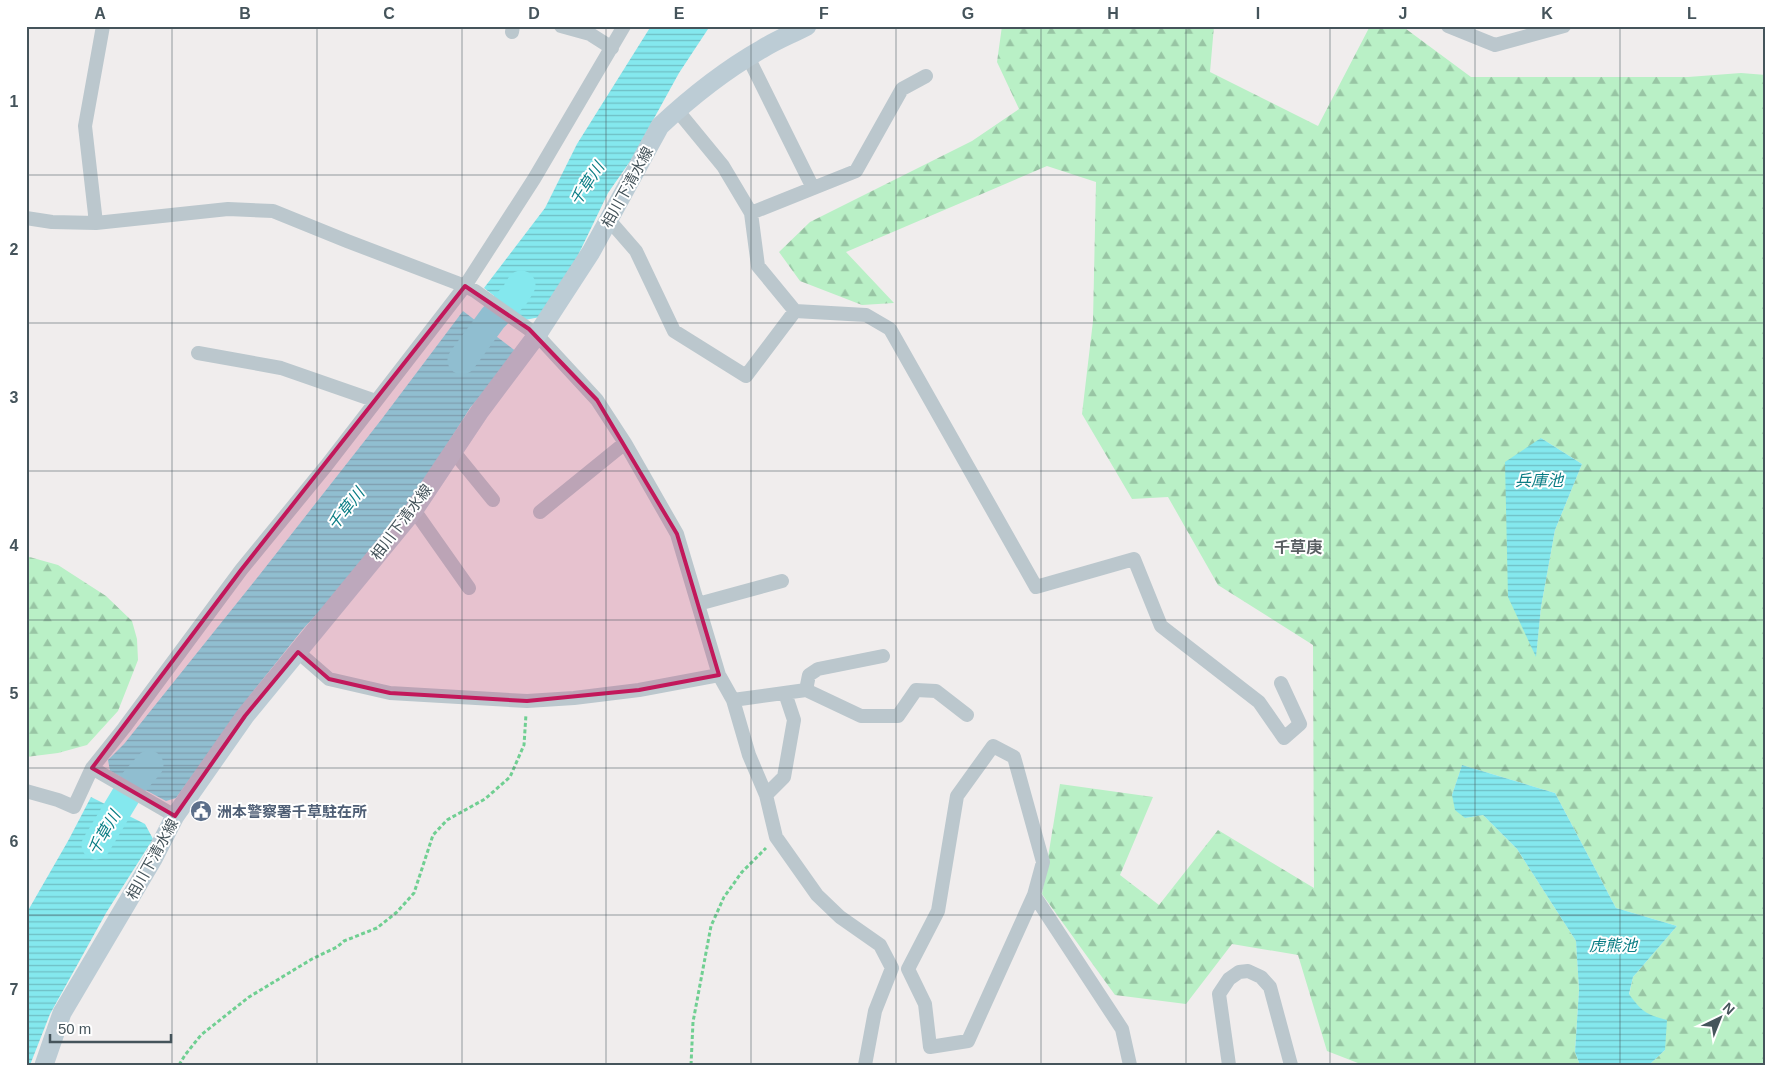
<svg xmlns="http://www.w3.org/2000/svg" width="1792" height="1091" font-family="Helvetica,'Noto Sans JP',sans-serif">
	<defs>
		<pattern id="forest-firs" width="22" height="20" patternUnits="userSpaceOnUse" patternTransform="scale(1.25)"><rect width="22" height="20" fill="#b9f0c6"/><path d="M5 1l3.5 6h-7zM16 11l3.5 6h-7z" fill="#98c5a4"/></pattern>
		<pattern id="water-rules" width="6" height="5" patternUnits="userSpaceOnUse" patternTransform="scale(1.25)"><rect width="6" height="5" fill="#84e8ee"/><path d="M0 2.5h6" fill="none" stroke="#6ebfc4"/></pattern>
	</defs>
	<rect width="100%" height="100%" fill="#f0eded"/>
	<path fill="url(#forest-firs)" fill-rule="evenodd" d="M 1002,26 L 1214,26 L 1210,72 L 1318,126 L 1370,26 L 1402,26 L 1471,77 L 1688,77 L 1741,73 L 1766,75 L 1766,1065 L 1649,1065 L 1665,1050 L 1649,1015 L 1639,1008 L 1629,995 L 1633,977 L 1677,926 L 1616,908 L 1555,793 L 1462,765 L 1452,795 L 1465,818 L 1483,815 L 1517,849 L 1576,941 L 1579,990 L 1575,1052 L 1580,1065 L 1363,1065 L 1327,1051 L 1298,955 L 1232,944 L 1186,1004 L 1115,995 L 1042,894 L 1060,784 L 1153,797 L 1120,875 L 1159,905 L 1218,830 L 1314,888 L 1313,645 L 1218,585 L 1168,497 L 1132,499 L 1082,414 L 1093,321 L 1096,182 L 1047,166 L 846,252 L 894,303 L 862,305 L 800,281 L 779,252 L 810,222 L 972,141 L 1019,109 L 997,62 ZM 1541,438 L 1582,464 L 1555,530 L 1541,607 L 1536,655 Z
		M 26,556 L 58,565 L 106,596 L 132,621 L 137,639 L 138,660 L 118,711 L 87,745 L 58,753 L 26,757 Z"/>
	<path fill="url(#water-rules)" d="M 651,26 L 710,26 L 679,73 L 631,160 L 608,193 L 568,276 L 540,317 L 525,320 L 484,288 L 545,208 L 577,144 Z
		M 463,311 L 517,352 L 470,408 L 418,491 L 357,571 L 303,629 L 251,694 L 176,798 L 166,801 L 110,771 L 108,760 L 124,744 L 257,578 L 381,420 Z
		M 1541,438 L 1582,464 L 1555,530 L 1541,607 L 1536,657 L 1508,597 L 1505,462 Z
		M 1462,765 L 1555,793 L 1616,908 L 1677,926 L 1633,977 L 1629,994 C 1641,1011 1647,1015 1667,1020 L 1665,1050 L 1649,1065 L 1580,1065 L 1575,1052 L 1579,990 L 1576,941 L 1517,849 L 1483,815 L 1465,818 L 1455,810 L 1452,795 Z
		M 91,797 L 145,824 L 153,839 L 106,913 L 50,1014 L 30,1065 L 26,1065 L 26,914 L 68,841 Z"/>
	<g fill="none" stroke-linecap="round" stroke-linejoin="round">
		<path stroke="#84e8ee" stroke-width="29" d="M 462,360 L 493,318 L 515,295 L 521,285
			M 96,845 L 134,782 L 149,765"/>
		<path stroke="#70cf92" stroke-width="3" stroke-dasharray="4 2.5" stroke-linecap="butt" d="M 179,1065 L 185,1055 L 201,1035 L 249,997 L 312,959 L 337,947 L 344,941 L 377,928 L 397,912 L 414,893 L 433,835 L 447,820 L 485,799 L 510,777 L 524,745 L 526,714
			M 691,1065 L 693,1022 L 711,926 L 724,897 L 742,872 L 766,848"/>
		<path stroke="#bbc7cd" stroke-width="14" d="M 561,26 L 590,34 L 612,48
			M 1448,26 L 1495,45 L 1564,26
			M 512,32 L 513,26
			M 748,57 L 813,188
			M 677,110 L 723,166 L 751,213 L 758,266 L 795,311 L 866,315 L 890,329 L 1036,587 L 1134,559 L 1161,626 L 1259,702 L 1284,738 L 1300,724 L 1281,683
			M 751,213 L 856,171 L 902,89 L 926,76
			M 26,218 L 52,222 L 96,223 L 228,209 L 273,211 L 347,241 L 465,286 L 475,291 L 537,335 L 597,400 L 625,443 L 677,534 L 719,675 L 733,700 L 749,755 L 766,795 L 776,837 L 817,895 L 840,917 L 880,945 L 892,968 L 875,1011 L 865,1065
			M 609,220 L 636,251 L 674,331 L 746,376 L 795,311
			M 96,223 L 85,126 L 103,26
			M 198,353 L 281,368 L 376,401
			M 453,451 L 493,500
			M 414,510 L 469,588
			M 540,512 L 625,443
			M 698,604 L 782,581
			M 298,652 L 329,679 L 390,693 L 527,701 L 574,698 L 639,690 L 719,675
			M 806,690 L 809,675 L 818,669 L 883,656
			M 733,700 L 806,690 L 861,716 L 898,716 L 916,690 L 936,691 L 967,715
			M 993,746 L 1014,757 L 1043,862 L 1034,895 L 968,1041 L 930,1047 L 925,1004 L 908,969 L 938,911 L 957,796 Z
			M 92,768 L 175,816
			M 26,791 L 58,800 L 74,807 L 92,768 L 124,728 L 241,570 L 326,466 L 465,286 L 534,179 L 624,26
			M 766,795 L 784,777 L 794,720 L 785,693
			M 1034,895 L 1122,1029 L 1130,1065
			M 1229,1065 L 1219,994 L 1229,979 L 1239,972 L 1248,971 L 1261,977 L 1270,987 L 1291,1065"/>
		<path stroke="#bcccd5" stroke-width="19" d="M 44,1065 L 62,1013 L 153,859 L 175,816 L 245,716 L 414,510 L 480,411 L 537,335 L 591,252 L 660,126 C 691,97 725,70 762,49 C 776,40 792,34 807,26"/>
	</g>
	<path fill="#c2185b" fill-opacity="0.2" stroke="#c2185b" stroke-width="4" stroke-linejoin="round" d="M 465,286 L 529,329 L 597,400 L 677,534 L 719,675 L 639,690 L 527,701 L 390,693 L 329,679 L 298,652 L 245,716 L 175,816 L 92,768 L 241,570 Z"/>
	<path fill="none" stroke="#45545b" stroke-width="1" stroke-opacity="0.55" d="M 172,26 L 172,1065M 317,26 L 317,1065M 462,26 L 462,1065M 606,26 L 606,1065M 751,26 L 751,1065M 896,26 L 896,1065M 1041,26 L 1041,1065M 1186,26 L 1186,1065M 1330,26 L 1330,1065M 1475,26 L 1475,1065M 1620,26 L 1620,1065M 26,175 L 1766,175M 26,323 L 1766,323M 26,471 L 1766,471M 26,620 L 1766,620M 26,768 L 1766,768M 26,915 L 1766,915"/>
	<defs>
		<g id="civic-disc" transform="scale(1.125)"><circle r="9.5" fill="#5c6f8a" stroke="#fff"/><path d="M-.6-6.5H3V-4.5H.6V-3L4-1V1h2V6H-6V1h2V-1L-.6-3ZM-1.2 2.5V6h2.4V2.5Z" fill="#fff"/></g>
	</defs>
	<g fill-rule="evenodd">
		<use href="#civic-disc" x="201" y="811"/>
	</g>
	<g text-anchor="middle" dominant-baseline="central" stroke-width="4" stroke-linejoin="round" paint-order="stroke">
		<g font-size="15" fill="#45545b" stroke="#fff">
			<text transform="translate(627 187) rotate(-61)">相川下清水線</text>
			<text transform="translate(401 522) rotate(-53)">相川下清水線</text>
			<text transform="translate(152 859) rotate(-61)">相川下清水線</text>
		</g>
		<g font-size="15" font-weight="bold" fill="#4e5e75" stroke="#fff" text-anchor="start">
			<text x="217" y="811">洲本警察署千草駐在所</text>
		</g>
		<g font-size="16" font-style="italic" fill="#0a7d84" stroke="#fff">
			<text transform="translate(587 184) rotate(-57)">千草川</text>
			<text x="1539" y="480">兵庫池</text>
			<text transform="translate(346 509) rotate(-52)">千草川</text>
			<text transform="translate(104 833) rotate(-60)">千草川</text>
			<text x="1613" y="945">虎熊池</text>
		</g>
		<g font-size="16" font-weight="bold" fill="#595f62" stroke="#fff">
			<text x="1298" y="547">千草庚</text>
		</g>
	</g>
	<rect width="1792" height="1091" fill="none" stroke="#ffffff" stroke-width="55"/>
	<g transform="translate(1720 1018) rotate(43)" stroke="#ffffff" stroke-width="4" paint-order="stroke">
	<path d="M0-4L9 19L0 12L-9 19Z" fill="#45545b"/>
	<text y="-8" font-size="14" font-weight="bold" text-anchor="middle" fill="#45545b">N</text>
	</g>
	<path d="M50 1034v8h121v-8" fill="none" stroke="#45545b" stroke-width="2.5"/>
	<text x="58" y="1034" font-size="15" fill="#45545b" stroke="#ffffff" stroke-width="4" paint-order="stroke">50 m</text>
	<rect x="28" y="28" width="1736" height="1036" fill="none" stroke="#45545b" stroke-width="2"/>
	<g font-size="16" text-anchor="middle" font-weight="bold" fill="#45545b">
		<text x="100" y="19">A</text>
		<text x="245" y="19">B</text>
		<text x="389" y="19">C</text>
		<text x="534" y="19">D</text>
		<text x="679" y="19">E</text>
		<text x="824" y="19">F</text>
		<text x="968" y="19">G</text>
		<text x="1113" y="19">H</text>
		<text x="1258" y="19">I</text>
		<text x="1403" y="19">J</text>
		<text x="1547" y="19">K</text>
		<text x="1692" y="19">L</text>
		<text x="14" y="107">1</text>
		<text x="14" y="255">2</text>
		<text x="14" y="403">3</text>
		<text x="14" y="551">4</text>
		<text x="14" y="699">5</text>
		<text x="14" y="847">6</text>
		<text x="14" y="995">7</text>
	</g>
</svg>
